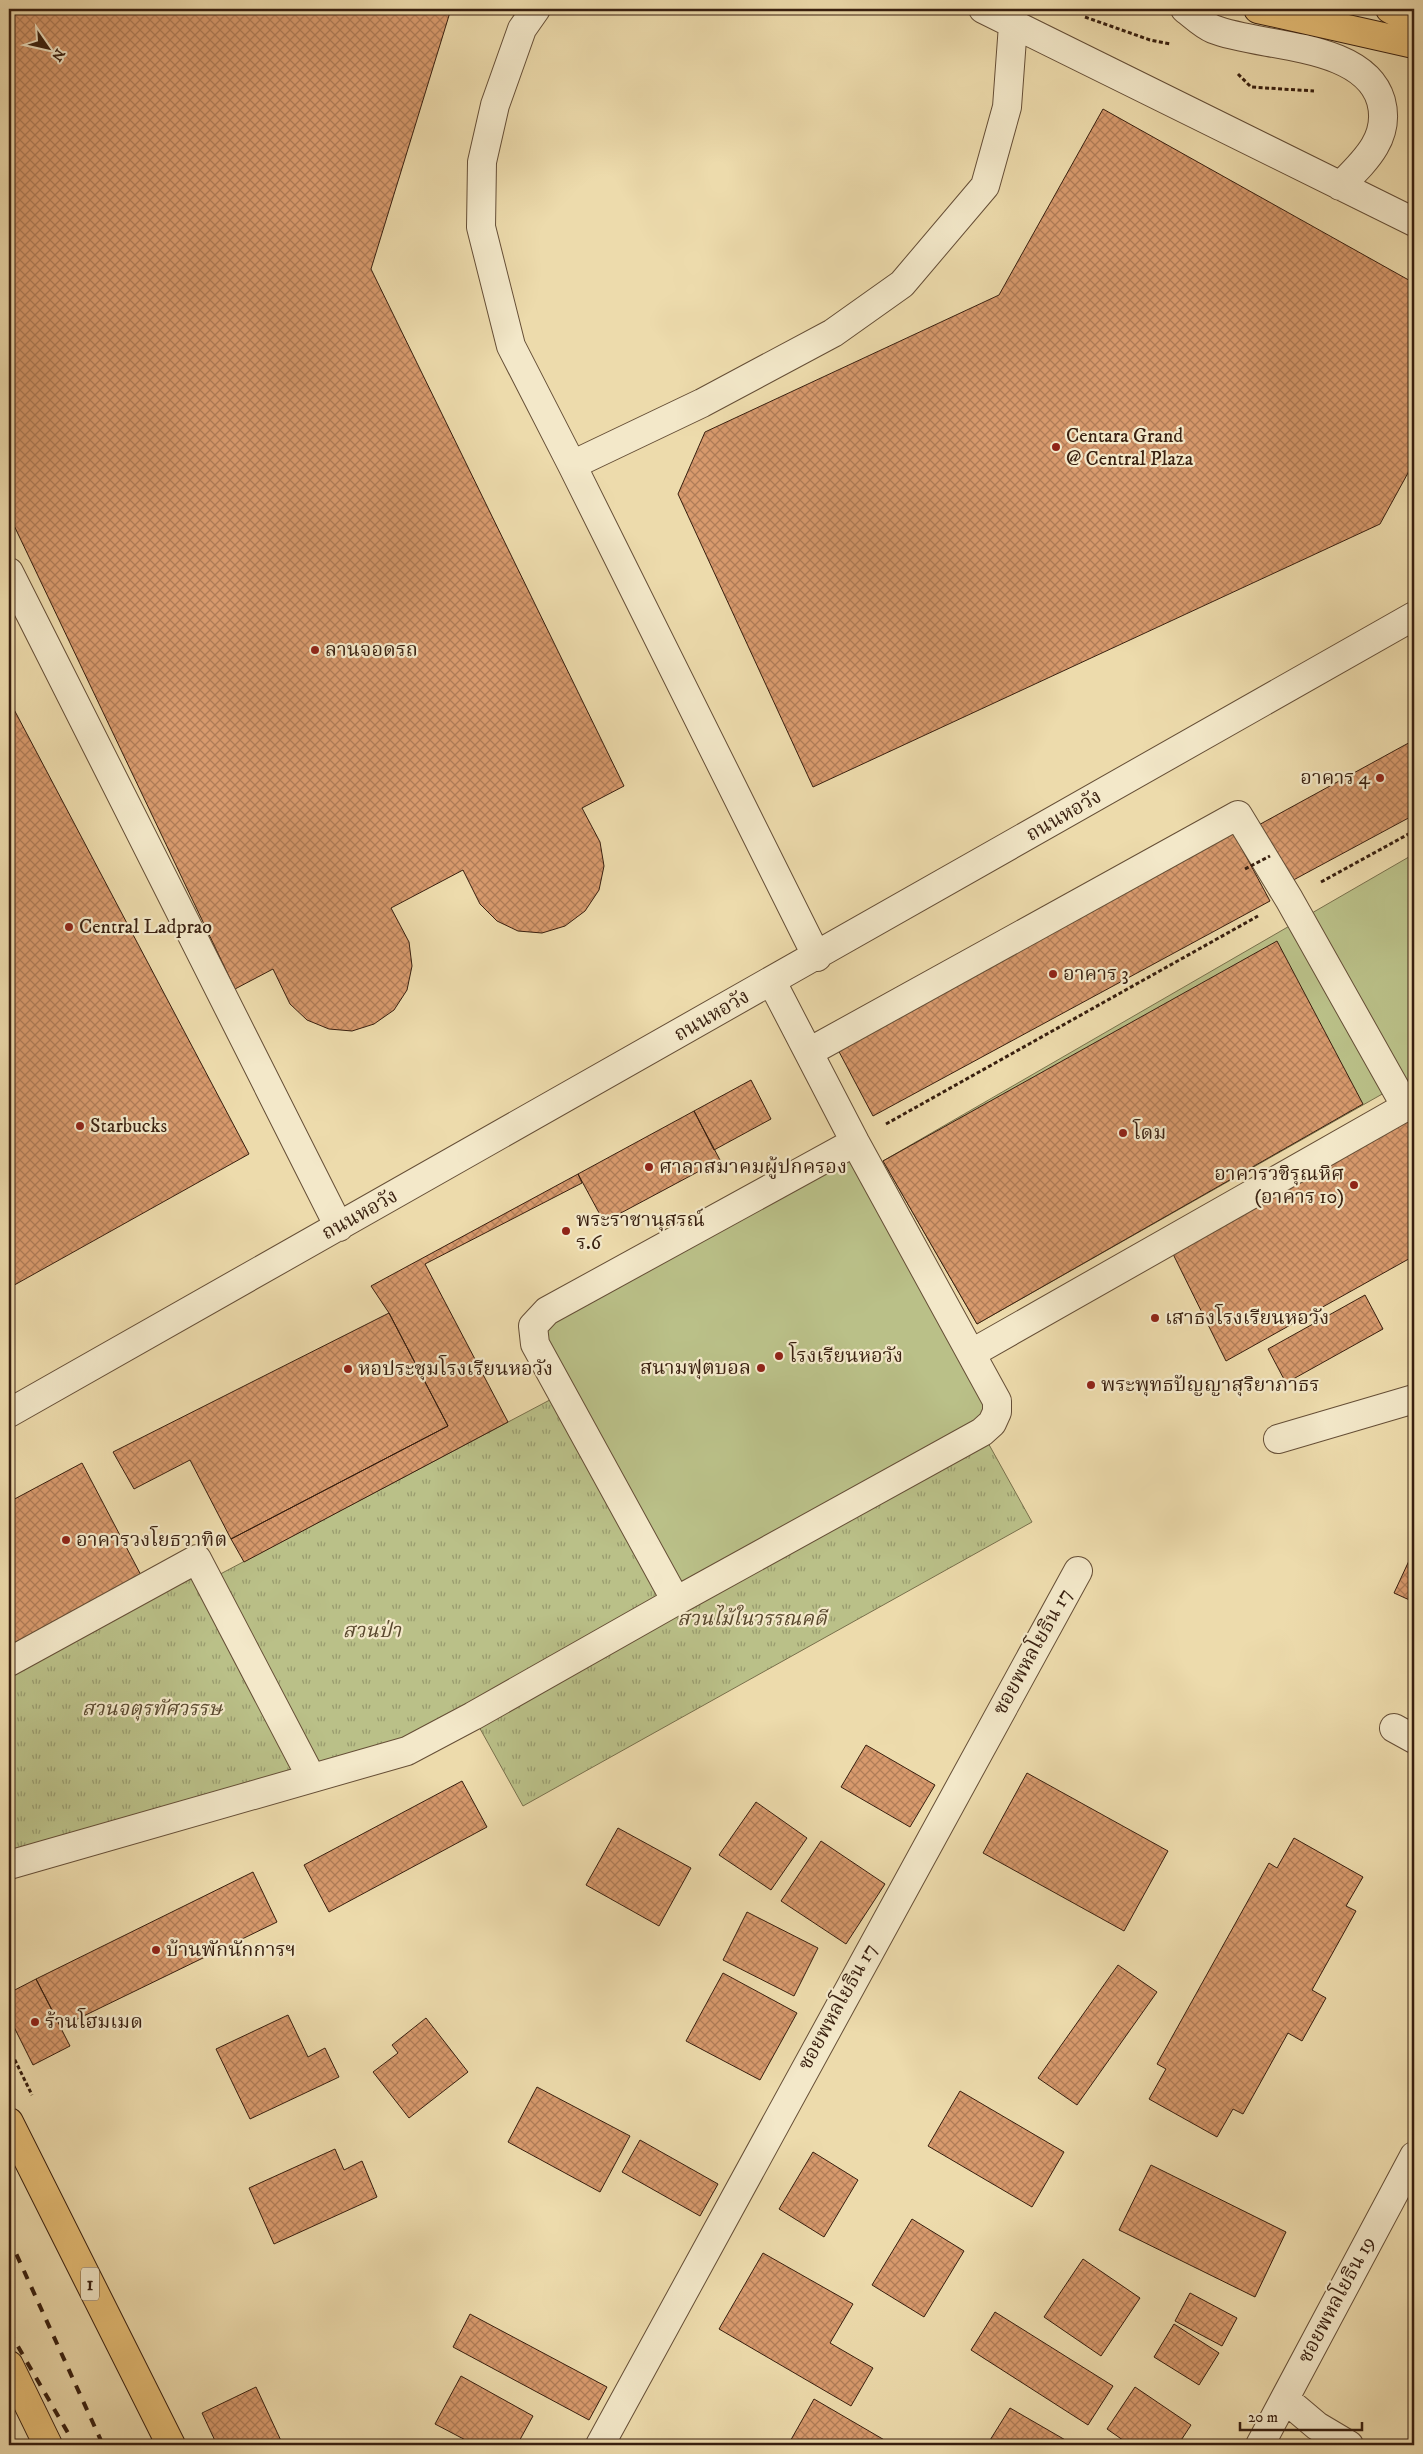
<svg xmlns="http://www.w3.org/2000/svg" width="1423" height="2454" font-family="'IM FELL DW Pica','Noto Serif Thai',serif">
	<defs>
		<pattern id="grass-tufts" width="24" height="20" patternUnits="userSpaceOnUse" patternTransform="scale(1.25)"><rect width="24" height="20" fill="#bac088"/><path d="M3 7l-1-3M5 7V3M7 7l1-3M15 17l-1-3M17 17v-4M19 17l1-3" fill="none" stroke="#989b6e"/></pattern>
		<pattern id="building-cross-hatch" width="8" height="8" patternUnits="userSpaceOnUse" patternTransform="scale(1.25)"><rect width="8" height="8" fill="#d89a6d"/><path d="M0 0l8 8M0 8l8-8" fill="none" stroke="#b07d58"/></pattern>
	</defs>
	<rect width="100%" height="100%" fill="#eddbac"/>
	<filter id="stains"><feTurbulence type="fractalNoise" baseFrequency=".004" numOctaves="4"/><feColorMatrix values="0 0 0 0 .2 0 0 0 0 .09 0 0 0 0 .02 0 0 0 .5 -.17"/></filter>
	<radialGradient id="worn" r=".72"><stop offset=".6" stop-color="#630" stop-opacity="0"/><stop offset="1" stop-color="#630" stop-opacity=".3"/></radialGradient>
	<path fill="url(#grass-tufts)" stroke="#79704c" d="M 563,1393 L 675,1601 L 407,1751 L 9,1865 L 9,1662 L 197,1559 L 209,1580 Z
		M 982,1432 L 1032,1522 L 523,1806 L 473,1716 Z"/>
	<path fill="#bac088" stroke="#79704c" d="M 1414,854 L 1414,1076 L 977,1324 L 883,1161 Z
		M 855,1142 L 997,1412 L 676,1601 L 537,1320 Z"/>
	<path fill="url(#building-cross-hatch)" stroke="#381f0f" d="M 9,9 L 451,9 L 371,269 L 624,786 L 582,808 L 600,842 L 604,866 L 599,890 L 585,911 L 565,926 L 542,933 L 518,931 L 497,921 L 480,904 L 463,870 L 391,908 L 409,942 L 412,966 L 407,990 L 394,1010 L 374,1024 L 352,1031 L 329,1029 L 307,1020 L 290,1004 L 273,969 L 235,989 L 9,515 Z
		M 1103,109 L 1414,283 L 1414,462 L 1380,524 L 813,787 L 678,494 L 705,432 L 999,295 Z
		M 9,700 L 249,1154 L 9,1288 Z
		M 1414,740 L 1414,815 L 1286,884 L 1255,827 Z
		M 1233,832 L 1270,901 L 873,1116 L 836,1046 Z
		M 1277,941 L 1363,1104 L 977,1324 L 883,1161 Z
		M 751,1080 L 771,1119 L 714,1150 L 694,1111 Z
		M 694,1111 L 720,1160 L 604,1222 L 578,1174 Z
		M 1414,1117 L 1414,1256 L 1226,1361 L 1172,1252 Z
		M 578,1174 L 582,1183 L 425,1264 L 508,1422 L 244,1562 L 231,1539 L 448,1426 L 389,1313 L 371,1286 Z
		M 1365,1295 L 1383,1329 L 1286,1383 L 1268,1349 Z
		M 389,1313 L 448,1426 L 231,1539 L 190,1460 L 134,1489 L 113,1452 Z
		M 82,1463 L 143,1579 L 9,1653 L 9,1502 Z
		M 1414,1550 L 1414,1602 L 1394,1593 Z
		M 866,1745 L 935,1785 L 910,1827 L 841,1787 Z
		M 1027,1773 L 1168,1851 L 1124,1931 L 983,1853 Z
		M 462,1781 L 487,1827 L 329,1912 L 304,1865 Z
		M 756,1802 L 807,1838 L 771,1890 L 719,1855 Z
		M 618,1828 L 691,1868 L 659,1926 L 586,1885 Z
		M 1294,1838 L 1363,1877 L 1346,1906 L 1356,1911 L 1312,1990 L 1326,1998 L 1302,2041 L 1288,2033 L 1243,2114 L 1233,2109 L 1217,2137 L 1149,2099 L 1166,2069 L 1157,2064 L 1269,1863 L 1277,1868 Z
		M 821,1841 L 885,1884 L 846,1944 L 781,1901 Z
		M 253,1872 L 277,1922 L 61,2027 L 36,1979 Z
		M 747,1912 L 818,1948 L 794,1996 L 723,1960 Z
		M 1118,1965 L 1157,1992 L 1077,2105 L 1038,2078 Z
		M 723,1973 L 797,2013 L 760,2080 L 686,2041 Z
		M 36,1979 L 70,2046 L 33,2065 L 9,2017 L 9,1993 Z
		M 288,2015 L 308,2057 L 325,2048 L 339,2077 L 250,2119 L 216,2049 Z
		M 426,2018 L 468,2072 L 409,2118 L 373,2072 L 398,2053 L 392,2045 Z
		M 537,2087 L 630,2136 L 600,2192 L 508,2142 Z
		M 960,2091 L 1064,2152 L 1032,2207 L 928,2146 Z
		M 640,2140 L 718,2184 L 700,2216 L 622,2172 Z
		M 335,2149 L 344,2170 L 362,2161 L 377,2197 L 274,2244 L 249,2188 Z
		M 813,2152 L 858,2180 L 824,2237 L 779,2209 Z
		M 1151,2165 L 1286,2232 L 1255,2297 L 1119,2230 Z
		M 912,2219 L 964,2251 L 924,2317 L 872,2285 Z
		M 763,2253 L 853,2304 L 830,2343 L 873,2368 L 851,2406 L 719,2329 Z
		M 1083,2259 L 1140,2298 L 1101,2356 L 1044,2317 Z
		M 1190,2293 L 1237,2318 L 1222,2346 L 1175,2321 Z
		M 995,2312 L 1113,2386 L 1088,2425 L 971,2350 Z
		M 470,2314 L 607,2387 L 589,2420 L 453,2347 Z
		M 1174,2324 L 1219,2353 L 1199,2385 L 1154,2357 Z
		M 461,2376 L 533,2416 L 517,2445 L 475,2445 L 435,2424 Z
		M 256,2387 L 283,2445 L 217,2445 L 202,2413 Z
		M 1135,2387 L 1191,2425 L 1178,2445 L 1130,2445 L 1107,2429 Z
		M 814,2399 L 893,2445 L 788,2445 Z
		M 1010,2408 L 1074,2445 L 987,2445 Z"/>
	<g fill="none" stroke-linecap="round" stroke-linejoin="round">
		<g stroke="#654e36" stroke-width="30">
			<path id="minor" d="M 536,9 L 522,29 L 495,105 L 482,162 L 481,227 L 511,346 L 572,465 L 817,957
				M 983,9 L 1414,222
				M 1185,9 C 1193,15 1203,25 1213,29 C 1260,48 1364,42 1381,101 C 1391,138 1364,162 1340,186
				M 572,465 L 702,403 L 833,333 L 902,284 L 985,186 L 1007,107 L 1013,25
				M 9,572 L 339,1227
				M 772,982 L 855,1142 L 997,1401 L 997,1412 L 992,1423 L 982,1432 L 676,1601 L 535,1344 L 533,1326 L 547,1311 L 855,1142
				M 809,1052 L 1238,815 L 1289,899 L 1406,1107
				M 972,1353 L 1414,1102
				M 9,1413 L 1414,616
				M 1278,1439 L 1414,1399
				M 9,1662 L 197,1559 L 311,1777
				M 1394,1728 L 1414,1739
				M 9,1865 L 407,1751 L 473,1716 L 676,1601
				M 1285,2399 L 1317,2426 L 1349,2445
				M 600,2445 L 1078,1571
				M 1260,2445 L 1414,2156"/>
		</g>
		<g stroke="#381f0f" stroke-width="30">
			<path id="major" d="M 1390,9 L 1414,22
				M 9,2122 L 171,2445
				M 9,2365 L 48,2445"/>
		</g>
		<g stroke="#381f0f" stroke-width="30">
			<path id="highway" d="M 1258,9 L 1414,44"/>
		</g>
		<path stroke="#381f0f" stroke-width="3" stroke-dasharray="4 2.5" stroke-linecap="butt" d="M 1085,17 L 1150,40 L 1170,44
			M 1238,74 L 1251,87 L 1314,91
			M 1321,882 L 1414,831
			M 886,1124 L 1258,916
			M 9,2048 L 32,2095"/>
		<use href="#minor" stroke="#f3e8c9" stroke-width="28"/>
		<use href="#major" stroke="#e6be76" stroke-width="28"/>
		<use href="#highway" stroke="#e6be76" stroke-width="28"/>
		<path stroke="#381f0f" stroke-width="4" stroke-dasharray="9 9" stroke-linecap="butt" d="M 9,2238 L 103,2445
			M 9,2331 L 75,2445"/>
		<path stroke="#381f0f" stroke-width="3" stroke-dasharray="4 2.5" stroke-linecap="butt" d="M 1245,869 L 1270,856"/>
	</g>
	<g fill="#8f2418" stroke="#f3e8c9" stroke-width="2">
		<circle cx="1056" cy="447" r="5"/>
		<circle cx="315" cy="650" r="5"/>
		<circle cx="1380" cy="778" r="5"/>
		<circle cx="69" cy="927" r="5"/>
		<circle cx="1053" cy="974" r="5"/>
		<circle cx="80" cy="1126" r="5"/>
		<circle cx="1123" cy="1133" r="5"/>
		<circle cx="649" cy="1167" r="5"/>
		<circle cx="1354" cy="1185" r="5"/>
		<circle cx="566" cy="1231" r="5"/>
		<circle cx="1155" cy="1318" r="5"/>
		<circle cx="779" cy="1356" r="5"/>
		<circle cx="761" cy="1368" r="5"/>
		<circle cx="348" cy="1369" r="5"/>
		<circle cx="1091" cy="1385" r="5"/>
		<circle cx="66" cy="1540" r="5"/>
		<circle cx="156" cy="1950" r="5"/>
		<circle cx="35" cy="2022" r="5"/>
	</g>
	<g text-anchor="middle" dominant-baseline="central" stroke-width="4.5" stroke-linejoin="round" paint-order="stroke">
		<rect fill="#f3e8c9" stroke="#705b47" stroke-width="1" x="81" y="2267.5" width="18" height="33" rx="4"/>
		<g font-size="19" font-weight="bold" fill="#381f0f">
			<text x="90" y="2284">1</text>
		</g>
		<g font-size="20" fill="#381f0f" stroke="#f3e8c9" text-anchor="start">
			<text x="1066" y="436">Centara Grand<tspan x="1066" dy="23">@ Central Plaza</tspan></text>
			<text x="325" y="650">ลานจอดรถ</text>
			<text x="1370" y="778" text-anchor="end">อาคาร 4</text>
			<text x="79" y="927">Central Ladprao</text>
			<text x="1063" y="974">อาคาร 3</text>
			<text x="90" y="1126">Starbucks</text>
			<text x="1133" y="1133">โดม</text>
			<text x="659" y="1167">ศาลาสมาคมผู้ปกครอง</text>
			<text x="1344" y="1174" text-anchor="end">อาคารวชิรุณหิศ<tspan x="1344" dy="23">(อาคาร 10)</tspan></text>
			<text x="576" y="1220">พระราชานุสรณ์<tspan x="576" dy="23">ร.6</tspan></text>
			<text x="1165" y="1318">เสาธงโรงเรียนหอวัง</text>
			<text x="789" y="1356">โรงเรียนหอวัง</text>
			<text x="751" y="1368" text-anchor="end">สนามฟุตบอล</text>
			<text x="358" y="1369">หอประชุมโรงเรียนหอวัง</text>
			<text x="1101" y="1385">พระพุทธปัญญาสุริยาภาธร</text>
			<text x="76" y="1540">อาคารวงโยธวาทิต</text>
			<text x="166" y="1950">บ้านพักนักการฯ</text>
			<text x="45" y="2022">ร้านโฮมเมด</text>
		</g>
		<g font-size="20" fill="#381f0f" stroke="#f3e8c9">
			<text transform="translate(1064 816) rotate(-30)">ถนนหอวัง</text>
			<text transform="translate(712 1016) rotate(-30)">ถนนหอวัง</text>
			<text transform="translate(360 1215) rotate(-29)">ถนนหอวัง</text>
			<text transform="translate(1033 1652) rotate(-61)">ซอยพหลโยธิน 17</text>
			<text transform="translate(838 2007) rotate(-61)">ซอยพหลโยธิน 17</text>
			<text transform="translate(1337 2300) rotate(-62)">ซอยพหลโยธิน 19</text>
		</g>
		<g font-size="20" font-style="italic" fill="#58472d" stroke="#f3e8c9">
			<text x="752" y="1619">สวนไม้ในวรรณคดี</text>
			<text x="372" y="1631">สวนป่า</text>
			<text x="152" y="1709">สวนจตุรทัศวรรษ</text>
		</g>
	</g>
	<rect width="1423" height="2454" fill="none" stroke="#eddbac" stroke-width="30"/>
	<rect x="10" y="10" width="1403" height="2434" fill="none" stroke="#381f0f" stroke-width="2.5"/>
	<rect x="15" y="15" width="1393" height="2424" fill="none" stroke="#381f0f"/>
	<g transform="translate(48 48) rotate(124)" stroke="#f3e8c9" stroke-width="4" paint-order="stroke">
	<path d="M0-4L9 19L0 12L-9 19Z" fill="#381f0f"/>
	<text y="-8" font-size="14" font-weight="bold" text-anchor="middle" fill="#381f0f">N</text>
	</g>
	<path d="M1240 2422v8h122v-8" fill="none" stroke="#381f0f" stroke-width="2.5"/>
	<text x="1248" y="2422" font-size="15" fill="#381f0f" stroke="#f3e8c9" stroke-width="4" paint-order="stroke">20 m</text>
	<rect width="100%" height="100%" filter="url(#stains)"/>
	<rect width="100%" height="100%" fill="url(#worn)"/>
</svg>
